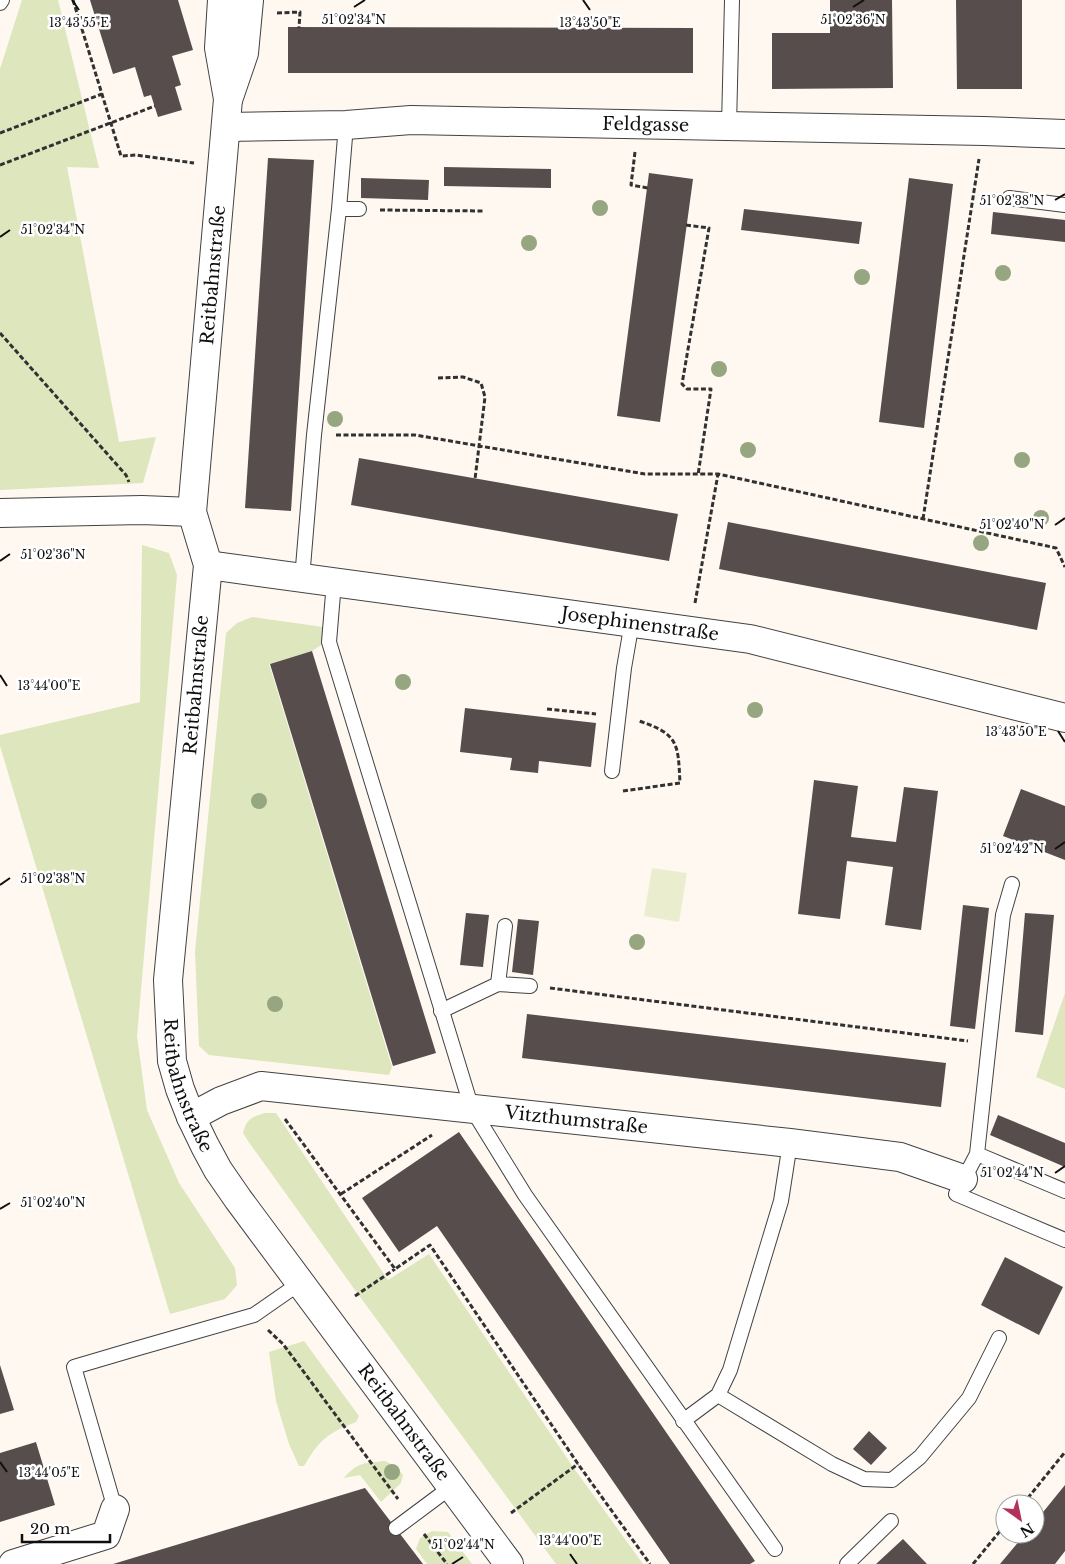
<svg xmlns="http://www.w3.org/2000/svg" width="1065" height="1564" font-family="'Libre Baskerville',serif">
	<rect width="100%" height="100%" fill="#fef8f1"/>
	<path fill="#dde6bd" d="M 22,0 L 58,0 L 99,168 L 67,167 L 119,442 L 156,437 L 143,483 L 0,490 L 0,69 Z
		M 142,545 L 169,553 L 177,575 L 137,1036 L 147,1110 L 179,1183 L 235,1268 L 237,1285 L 225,1299 L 170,1314 L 0,746 L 0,735 L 140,702 Z
		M 252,617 L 323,627 L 324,643 L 312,651 L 269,664 L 392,1067 L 389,1075 L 209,1055 L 199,1046 L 195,952 L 226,633 L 237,623 Z
		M 1065,993 L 1065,1089 L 1036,1077 Z
		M 265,1113 L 276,1113 L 388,1280 L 429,1254 L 573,1467 L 643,1564 L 556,1564 L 355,1290 L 248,1141 L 243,1133 C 247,1118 252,1117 265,1113 Z
		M 304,1341 L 359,1416 L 356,1422 C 328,1433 320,1439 304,1466 L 299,1466 L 289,1444 L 276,1401 L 269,1352 Z
		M 385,1461 L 397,1467 L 403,1475 L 401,1483 L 381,1502 L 360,1475 L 344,1478 C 357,1462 366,1463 385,1461 Z
		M 432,1531 L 448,1532 L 472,1564 L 427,1564 L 416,1549 L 420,1538 Z"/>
	<path fill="#ebeece" d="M 652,868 L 687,873 L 679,922 L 644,916 Z"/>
	<path fill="#564d4c" d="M 90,0 L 178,0 L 193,50 L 172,56 L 181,85 L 175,87 L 182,110 L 158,117 L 151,95 L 144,97 L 135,67 L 113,74 Z
		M 830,0 L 892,0 L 893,88 L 772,89 L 772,33 L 830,33 Z
		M 956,0 L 1022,0 L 1022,89 L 957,89 Z
		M 288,27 L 693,28 L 693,73 L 288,73 Z
		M 268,158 L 314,160 L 291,511 L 245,508 Z
		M 444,167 L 551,169 L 551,188 L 444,186 Z
		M 649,173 L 693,179 L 660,422 L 617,416 Z
		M 361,178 L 429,180 L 428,200 L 361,198 Z
		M 909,178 L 953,184 L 924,428 L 879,422 Z
		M 744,209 L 862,222 L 859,244 L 741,230 Z
		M 993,212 L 1065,220 L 1065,242 L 991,234 Z
		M 359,458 L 678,514 L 669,561 L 351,505 Z
		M 728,522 L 1046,583 L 1037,630 L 719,569 Z
		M 312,651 L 436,1053 L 393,1066 L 270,664 Z
		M 465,708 L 596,723 L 591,767 L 539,761 L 538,773 L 510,770 L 512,758 L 460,752 Z
		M 814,780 L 858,786 L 851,837 L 896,842 L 904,787 L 938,791 L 921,930 L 885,925 L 893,867 L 847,861 L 840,919 L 798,914 Z
		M 1021,789 L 1065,806 L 1065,860 L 1003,836 Z
		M 963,905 L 989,908 L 975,1029 L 950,1026 Z
		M 466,913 L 489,915 L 483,967 L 460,965 Z
		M 1025,913 L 1054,915 L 1043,1035 L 1015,1032 Z
		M 518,919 L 539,921 L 533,975 L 512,972 Z
		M 527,1014 L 946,1063 L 941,1107 L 522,1058 Z
		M 998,1115 L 1065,1143 L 1065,1167 L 990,1135 Z
		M 459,1132 L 755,1561 L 750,1564 L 670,1564 L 437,1226 L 399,1252 L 362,1198 Z
		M 1005,1257 L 1063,1287 L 1039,1335 L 981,1305 Z
		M 0,1365 L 14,1410 L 0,1414 Z
		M 869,1431 L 887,1448 L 871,1465 L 853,1449 Z
		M 36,1442 L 55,1505 L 0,1522 L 0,1453 Z
		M 1065,1485 L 1065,1551 L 1055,1564 L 1000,1564 L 1025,1534 L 1035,1534 L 1035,1522 Z
		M 365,1488 L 423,1564 L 113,1564 Z
		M 903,1539 L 927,1564 L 876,1564 Z"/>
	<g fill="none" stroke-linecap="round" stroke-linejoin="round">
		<g stroke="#424242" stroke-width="16">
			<path id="lane" d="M 0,3 L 2,0
				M 729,126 L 732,0
				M 1009,198 L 1065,205
				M 339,209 L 359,209
				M 302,579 L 314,435 L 339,209 L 346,125
				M 334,582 L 329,642 L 472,1109 L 525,1195 L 775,1549
				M 612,771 L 624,668 L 632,622
				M 1012,884 L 1003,915 L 977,1154 L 956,1194 L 1065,1240
				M 498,984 L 505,926
				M 441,1011 L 498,984 L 530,986
				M 977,1154 L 1065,1191
				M 718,1395 L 832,1464 L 864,1479 L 892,1480 L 920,1457 L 969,1398 L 999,1338
				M 683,1421 L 718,1395 L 730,1370 L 781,1201 L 790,1143
				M 115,1509 L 74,1367 L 135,1349 L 254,1315 L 300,1283
				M 396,1528 L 451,1487
				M 847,1564 L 891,1521"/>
		</g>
		<g stroke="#424242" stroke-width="30">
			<g id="street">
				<path id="s1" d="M 222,0 L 219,48 L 228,99 L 192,512 L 208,565 L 168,980 L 172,1061 L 180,1089 L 191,1117 L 205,1146 L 218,1170 L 238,1199 L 509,1564"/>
				<path d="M 229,97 L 244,53 L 249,0"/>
				<path id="s2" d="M 226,127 L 346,125 L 411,120 L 984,131 L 1065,134"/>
				<path d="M 0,513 L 142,510 L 192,512"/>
				<path id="s3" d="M 208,565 L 750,639 L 1065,718"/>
				<path id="s4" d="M 191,1117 L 221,1101 L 261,1086 L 790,1143 L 900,1157 L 963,1179"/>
				<path d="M 13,1564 L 106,1535 L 115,1509"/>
			</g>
		</g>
		<path stroke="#313131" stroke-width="3" stroke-dasharray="5 2.5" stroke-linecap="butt" d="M 73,0 L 121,156 L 136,155 L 194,163
			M 277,13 L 300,12 L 299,28
			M 0,133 L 102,94
			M 635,152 L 631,185 L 648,188
			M 0,165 L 155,106
			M 380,210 L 483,211
			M 686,225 L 709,228 L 682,384 L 687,389 L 711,389 L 698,475
			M 0,333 L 126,475 L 129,482
			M 438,378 L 463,377 L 481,383 L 485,397 L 475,479
			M 336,435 L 415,435 L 645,474 L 718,474 L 1056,548 L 1065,567
			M 923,519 L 979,159
			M 695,603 L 718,474
			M 547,709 L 596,714
			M 623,791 L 680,783 C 678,744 679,734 639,721
			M 550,988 L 968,1041
			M 285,1119 L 395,1269 L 430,1245 L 578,1464 L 650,1564
			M 341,1194 L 432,1135
			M 355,1296 L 395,1269
			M 268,1330 L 283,1344 L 398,1499
			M 1023,1504 L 1065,1452
			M 511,1513 L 578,1464
			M 424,1534 L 447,1564
			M 973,1564 L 1005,1525"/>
		<use href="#lane" stroke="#fff" stroke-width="14"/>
		<use href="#street" stroke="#fff" stroke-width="28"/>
	</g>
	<g fill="#96a680">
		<circle cx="600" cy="208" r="8"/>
		<circle cx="529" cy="243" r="8"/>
		<circle cx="1003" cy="273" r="8"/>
		<circle cx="862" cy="277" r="8"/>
		<circle cx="719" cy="369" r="8"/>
		<circle cx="335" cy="419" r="8"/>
		<circle cx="748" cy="450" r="8"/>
		<circle cx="1022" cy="460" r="8"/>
		<circle cx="1041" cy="518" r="8"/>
		<circle cx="981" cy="543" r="8"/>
		<circle cx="403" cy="682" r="8"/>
		<circle cx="755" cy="710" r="8"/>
		<circle cx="259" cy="801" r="8"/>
		<circle cx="637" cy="942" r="8"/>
		<circle cx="275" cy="1004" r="8"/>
		<circle cx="392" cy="1472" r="8"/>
	</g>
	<path fill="none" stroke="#0f0f0f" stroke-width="2" d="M 72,0 L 79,10M 583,0 L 590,10M 354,7 L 365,0M 853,7 L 864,0M 1055,200 L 1065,194M 0,237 L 10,230M 1055,525 L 1065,518M 0,561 L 10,554M 0,675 L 7,686M 1058,731 L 1065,742M 1055,849 L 1065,842M 0,885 L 10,878M 1055,1173 L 1065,1166M 0,1209 L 10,1203M 0,1462 L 7,1472M 570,1554 L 577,1564M 452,1564 L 463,1557"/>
	<g text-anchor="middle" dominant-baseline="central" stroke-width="5" stroke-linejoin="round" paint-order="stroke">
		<g font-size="18" fill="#0f0f0f" stroke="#fff">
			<text stroke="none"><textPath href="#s2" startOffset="420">Feldgasse</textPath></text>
			<text transform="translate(213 275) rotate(-85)">Reitbahnstraße</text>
			<text stroke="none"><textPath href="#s3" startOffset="436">Josephinenstraße</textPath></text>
			<text transform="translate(196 685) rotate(-85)">Reitbahnstraße</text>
			<text stroke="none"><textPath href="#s1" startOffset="1095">Reitbahnstraße</textPath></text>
			<text stroke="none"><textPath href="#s4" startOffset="394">Vitzthumstraße</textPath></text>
			<text stroke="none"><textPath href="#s1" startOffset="1500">Reitbahnstraße</textPath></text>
		</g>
	</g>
	<g font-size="12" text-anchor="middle" fill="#0f0f0f" stroke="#fff" stroke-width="5" stroke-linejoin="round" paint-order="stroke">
		<text x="853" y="24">51°02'36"N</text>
		<text x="354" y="24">51°02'34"N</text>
		<text x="79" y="27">13°43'55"E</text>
		<text x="590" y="27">13°43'50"E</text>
		<text x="1012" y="205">51°02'38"N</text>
		<text x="53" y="234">51°02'34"N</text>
		<text x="1012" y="529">51°02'40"N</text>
		<text x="53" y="559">51°02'36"N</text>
		<text x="49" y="690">13°44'00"E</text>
		<text x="1016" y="736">13°43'50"E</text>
		<text x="1012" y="853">51°02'42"N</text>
		<text x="53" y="883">51°02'38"N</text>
		<text x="1012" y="1177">51°02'44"N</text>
		<text x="53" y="1207">51°02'40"N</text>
		<text x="49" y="1477">13°44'05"E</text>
		<text x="570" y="1545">13°44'00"E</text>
		<text x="463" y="1549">51°02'44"N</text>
	</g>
	<g transform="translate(1020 1519) rotate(147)"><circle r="24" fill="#ffffff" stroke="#9f9f9f"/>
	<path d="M0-4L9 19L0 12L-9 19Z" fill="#b4325a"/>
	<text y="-8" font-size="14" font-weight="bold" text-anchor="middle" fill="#0f0f0f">N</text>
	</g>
	<path d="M22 1534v8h88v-8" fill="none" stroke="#0f0f0f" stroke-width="2.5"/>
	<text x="30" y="1534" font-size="15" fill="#0f0f0f" stroke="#ffffff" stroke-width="4" paint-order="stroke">20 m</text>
</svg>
